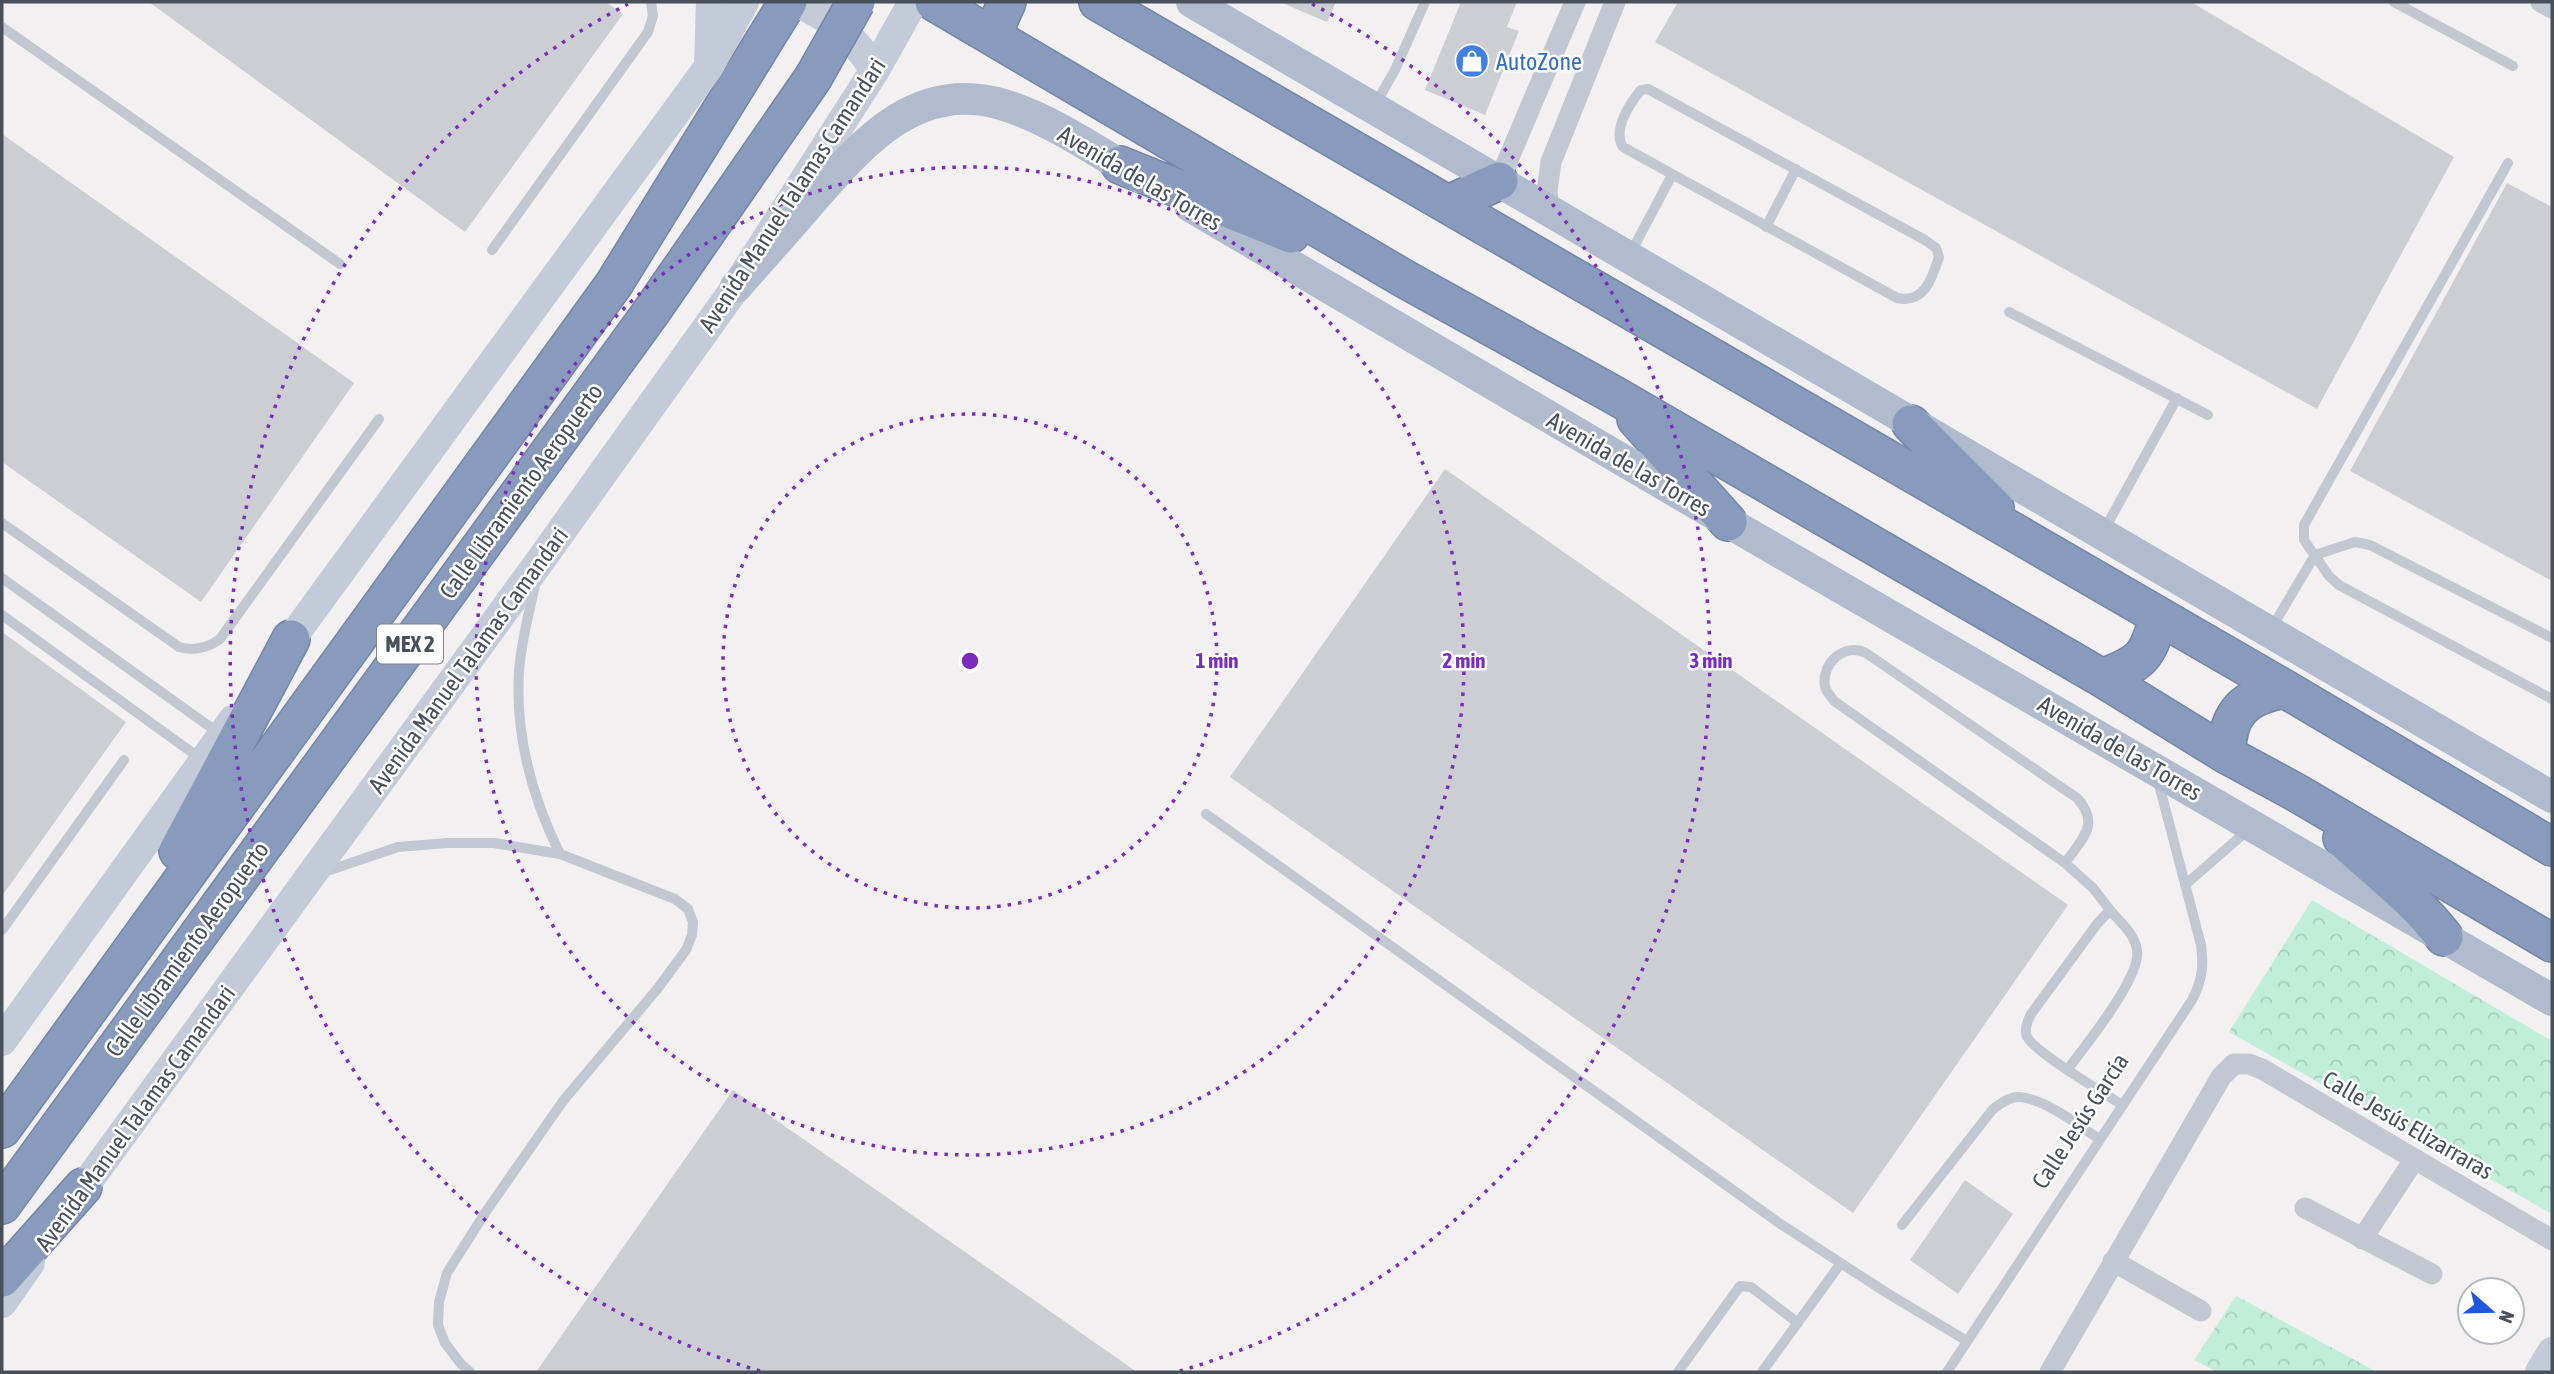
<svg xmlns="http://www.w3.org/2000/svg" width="2554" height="1374" font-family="'Asap Condensed',sans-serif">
	<defs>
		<pattern id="park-crowns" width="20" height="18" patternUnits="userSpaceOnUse" patternTransform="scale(1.75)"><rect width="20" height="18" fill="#c0eed8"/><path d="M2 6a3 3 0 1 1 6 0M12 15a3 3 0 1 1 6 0" fill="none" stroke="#a6cebc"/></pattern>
	</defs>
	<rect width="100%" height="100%" fill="#f2f0f0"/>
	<path fill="url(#park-crowns)" d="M 2312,900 L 2552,1041 L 2552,1214 L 2229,1032 Z
		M 2236,1296 L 2377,1372 L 2217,1372 L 2194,1360 Z"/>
	<path fill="#cdced4" d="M 149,2 L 606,2 L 623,14 L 465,232 Z
		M 1280,2 L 1336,2 L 1327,22 Z
		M 1461,2 L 1517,2 L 1507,27 L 1519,31 L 1485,115 L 1425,90 Z
		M 1678,2 L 2191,2 L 2454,157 L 2317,409 L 1655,42 Z
		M 2,134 L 354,383 L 201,602 L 2,462 Z
		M 2507,183 L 2552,207 L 2552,581 L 2350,471 Z
		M 1445,469 L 2068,905 L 1853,1213 L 1230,777 Z
		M 2,632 L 126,722 L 2,896 Z
		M 733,1090 L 1137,1372 L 536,1372 Z
		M 1965,1180 L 2013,1214 L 1958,1294 L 1910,1260 Z"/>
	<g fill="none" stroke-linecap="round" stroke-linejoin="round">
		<g stroke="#7486a8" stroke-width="40">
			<path id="highway" d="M 934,2 L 1403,278 L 1614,395 L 2102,678 L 2227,755 L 2297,793 L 2552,943
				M 1098,2 L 2285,689 L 2552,847
				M 997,39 L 998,22 L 1007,2
				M 1120,165 L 1291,234
				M 1449,204 L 1499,181
				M 1636,419 L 1728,522
				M 1911,424 L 1995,508
				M 2102,678 C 2141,663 2148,658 2158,617
				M 2227,755 C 2226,713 2245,696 2285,689
				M 2342,838 C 2377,871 2415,899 2444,937
				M 178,851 L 291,639
				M 2,1129 L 614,284 L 788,2
				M 2,1205 L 649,315 L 813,78
				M 2,1278 L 83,1187"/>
		</g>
		<path stroke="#c1c8d1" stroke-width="10" d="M 2394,2 L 2513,66
			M 2,27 L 340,264
			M 1648,89 L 1925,240 L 1936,248 L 1939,257 C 1932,279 1924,304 1897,298 L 1623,147 C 1612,130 1630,103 1641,90 Z
			M 1375,105 L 1395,70 L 1425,2
			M 2508,163 L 2304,525 L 2304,540 L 2329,576 L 2339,585 L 2552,699
			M 1766,227 L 1796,169
			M 492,250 L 648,32 L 653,16 L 651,2
			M 1629,256 L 1672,175
			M 2009,312 L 2208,415
			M 2,523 L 179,647 C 193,651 208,648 220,639 L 379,419
			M 2103,532 L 2177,398
			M 2,578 L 220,734
			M 535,585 C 529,613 521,642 519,671 C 515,735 532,797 560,854
			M 2,615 L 201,759
			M 2271,629 L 2315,555 L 2355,542 L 2370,545 L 2552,638
			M 1206,814 L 1779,1223 L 1887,1293 L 1967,1341
			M 2065,863 C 2082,839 2101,824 2077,798 L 1866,653 C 1844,642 1821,664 1825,686 C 1826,692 1831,696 1834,701 L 2065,863 L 2093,888 L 2110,910 L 2097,924 L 2031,1014 C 2028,1020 2025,1027 2026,1034 C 2029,1050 2105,1093 2122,1105
			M 324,872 L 398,847 L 447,843 L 494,843 L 560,854 L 675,899 L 688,909 L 693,922 L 692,935 L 686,950 L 658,988 L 563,1101 L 485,1213 L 447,1273 L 439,1302 L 438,1325 L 445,1343 L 461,1364 L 470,1372
			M 2185,885 L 2249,829
			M 2,930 L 124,760
			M 2068,1069 C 2085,1046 2142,976 2137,950 C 2135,934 2120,922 2110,910
			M 1902,1225 L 1993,1109 C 2000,1104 2009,1097 2018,1097 C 2042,1097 2080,1126 2099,1139
			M 1678,1372 L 1740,1286 L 1751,1287 L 1798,1323
			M 1762,1372 L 1841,1263
			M 1947,1372 L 2192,1000 C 2202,981 2204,967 2201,945 L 2157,777"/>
		<path stroke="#c1c8d1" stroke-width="21" d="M 2541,2 L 2552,8
			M 1499,181 L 1575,2
			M 1549,209 L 1547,191 L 1551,162 L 1615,2
			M 2305,1208 L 2432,1274
			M 2362,1239 L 2414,1160
			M 2113,1261 L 2201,1311
			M 2050,1372 L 2221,1077 L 2234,1064 L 2249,1064 L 2262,1069 L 2552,1240"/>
		<path stroke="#c3cad8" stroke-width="30" d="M 798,2 C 837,23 850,33 875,70
			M 709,64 L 711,2
			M 278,657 L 708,68 L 744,2
			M 2,1041 L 233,720
			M 70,1206 L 540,561 L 736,287 L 875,70 L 913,2
			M 2,1303 L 30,1263
			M 2540,1372 L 2552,1352"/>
		<path stroke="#b0bbcd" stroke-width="32" d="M 1192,2 L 2552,797
			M 1190,206 L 1728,522 L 2552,1000
			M 736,287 C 760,260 785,232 809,204 C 861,145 915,78 1004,105 C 1050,119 1098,152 1140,177"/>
		<use href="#highway" stroke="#899bbd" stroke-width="37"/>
		<g stroke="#7486a8" stroke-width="40" stroke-linecap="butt">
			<path id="highway-bridge" d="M 813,78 L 856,2"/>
		</g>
		<use href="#highway-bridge" stroke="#899bbd" stroke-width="37"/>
	</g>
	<g fill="none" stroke="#7b2cbf" stroke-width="3.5" stroke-dasharray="3.5 7">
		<circle cx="970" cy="661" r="247"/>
		<circle cx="970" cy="661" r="494"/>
		<path d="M760 1371A741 741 0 0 1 628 4M1312 4A741 741 0 0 1 1180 1371"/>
	</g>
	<defs>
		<g id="shop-disc" transform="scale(1.75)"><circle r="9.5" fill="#3f7fe0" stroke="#fff"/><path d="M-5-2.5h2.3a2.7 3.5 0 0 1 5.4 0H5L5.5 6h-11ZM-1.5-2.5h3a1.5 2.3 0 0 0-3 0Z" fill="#fff"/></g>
	</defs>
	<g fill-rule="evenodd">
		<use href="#shop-disc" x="1472" y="61"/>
	</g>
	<g text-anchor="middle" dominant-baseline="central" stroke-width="5" stroke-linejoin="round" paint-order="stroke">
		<rect fill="#fff" stroke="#7f848d" stroke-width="2" x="377" y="624.5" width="66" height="39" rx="5"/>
		<g font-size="23" font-weight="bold" fill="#48505c">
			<text x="410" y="644">MEX 2</text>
		</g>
		<g font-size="24" fill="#366cbe" stroke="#fff" text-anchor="start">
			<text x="1496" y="61">AutoZone</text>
		</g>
		<g font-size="24" fill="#48505c" stroke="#fff">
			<text transform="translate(1140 178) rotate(30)">Avenida de las Torres</text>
			<text transform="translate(792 195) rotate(-57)">Avenida Manuel Talamas Camandari</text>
			<text transform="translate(1629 464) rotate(30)">Avenida de las Torres</text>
			<text transform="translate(521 491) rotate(-54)">Calle Libramiento Aeropuerto</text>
			<text transform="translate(468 660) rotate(-54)">Avenida Manuel Talamas Camandari</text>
			<text transform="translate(2120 748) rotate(30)">Avenida de las Torres</text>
			<text transform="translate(187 949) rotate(-54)">Calle Libramiento Aeropuerto</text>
			<text transform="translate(135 1118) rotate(-54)">Avenida Manuel Talamas Camandari</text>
			<text transform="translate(2080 1121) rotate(-57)">Calle Jesús García</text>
			<text transform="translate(2408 1125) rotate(30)">Calle Jesús Elizarraras</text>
		</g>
	</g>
	<circle cx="970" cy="661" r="10" fill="#7b2cbf" stroke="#fff" stroke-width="3.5"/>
	<g font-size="21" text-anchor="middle" font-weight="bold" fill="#7b2cbf" stroke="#fff" stroke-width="5" stroke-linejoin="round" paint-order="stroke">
		<text x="1217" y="668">1 min</text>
		<text x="1464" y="668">2 min</text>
		<text x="1711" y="668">3 min</text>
	</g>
	<rect width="2554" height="1374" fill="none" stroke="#48505c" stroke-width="7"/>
	<g transform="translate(2491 1311) rotate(110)"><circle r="33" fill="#ffffff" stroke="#b6b9be" stroke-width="2"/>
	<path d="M0-5L12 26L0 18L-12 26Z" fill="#1f57dd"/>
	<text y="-10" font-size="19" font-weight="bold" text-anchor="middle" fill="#48505c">N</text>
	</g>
</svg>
